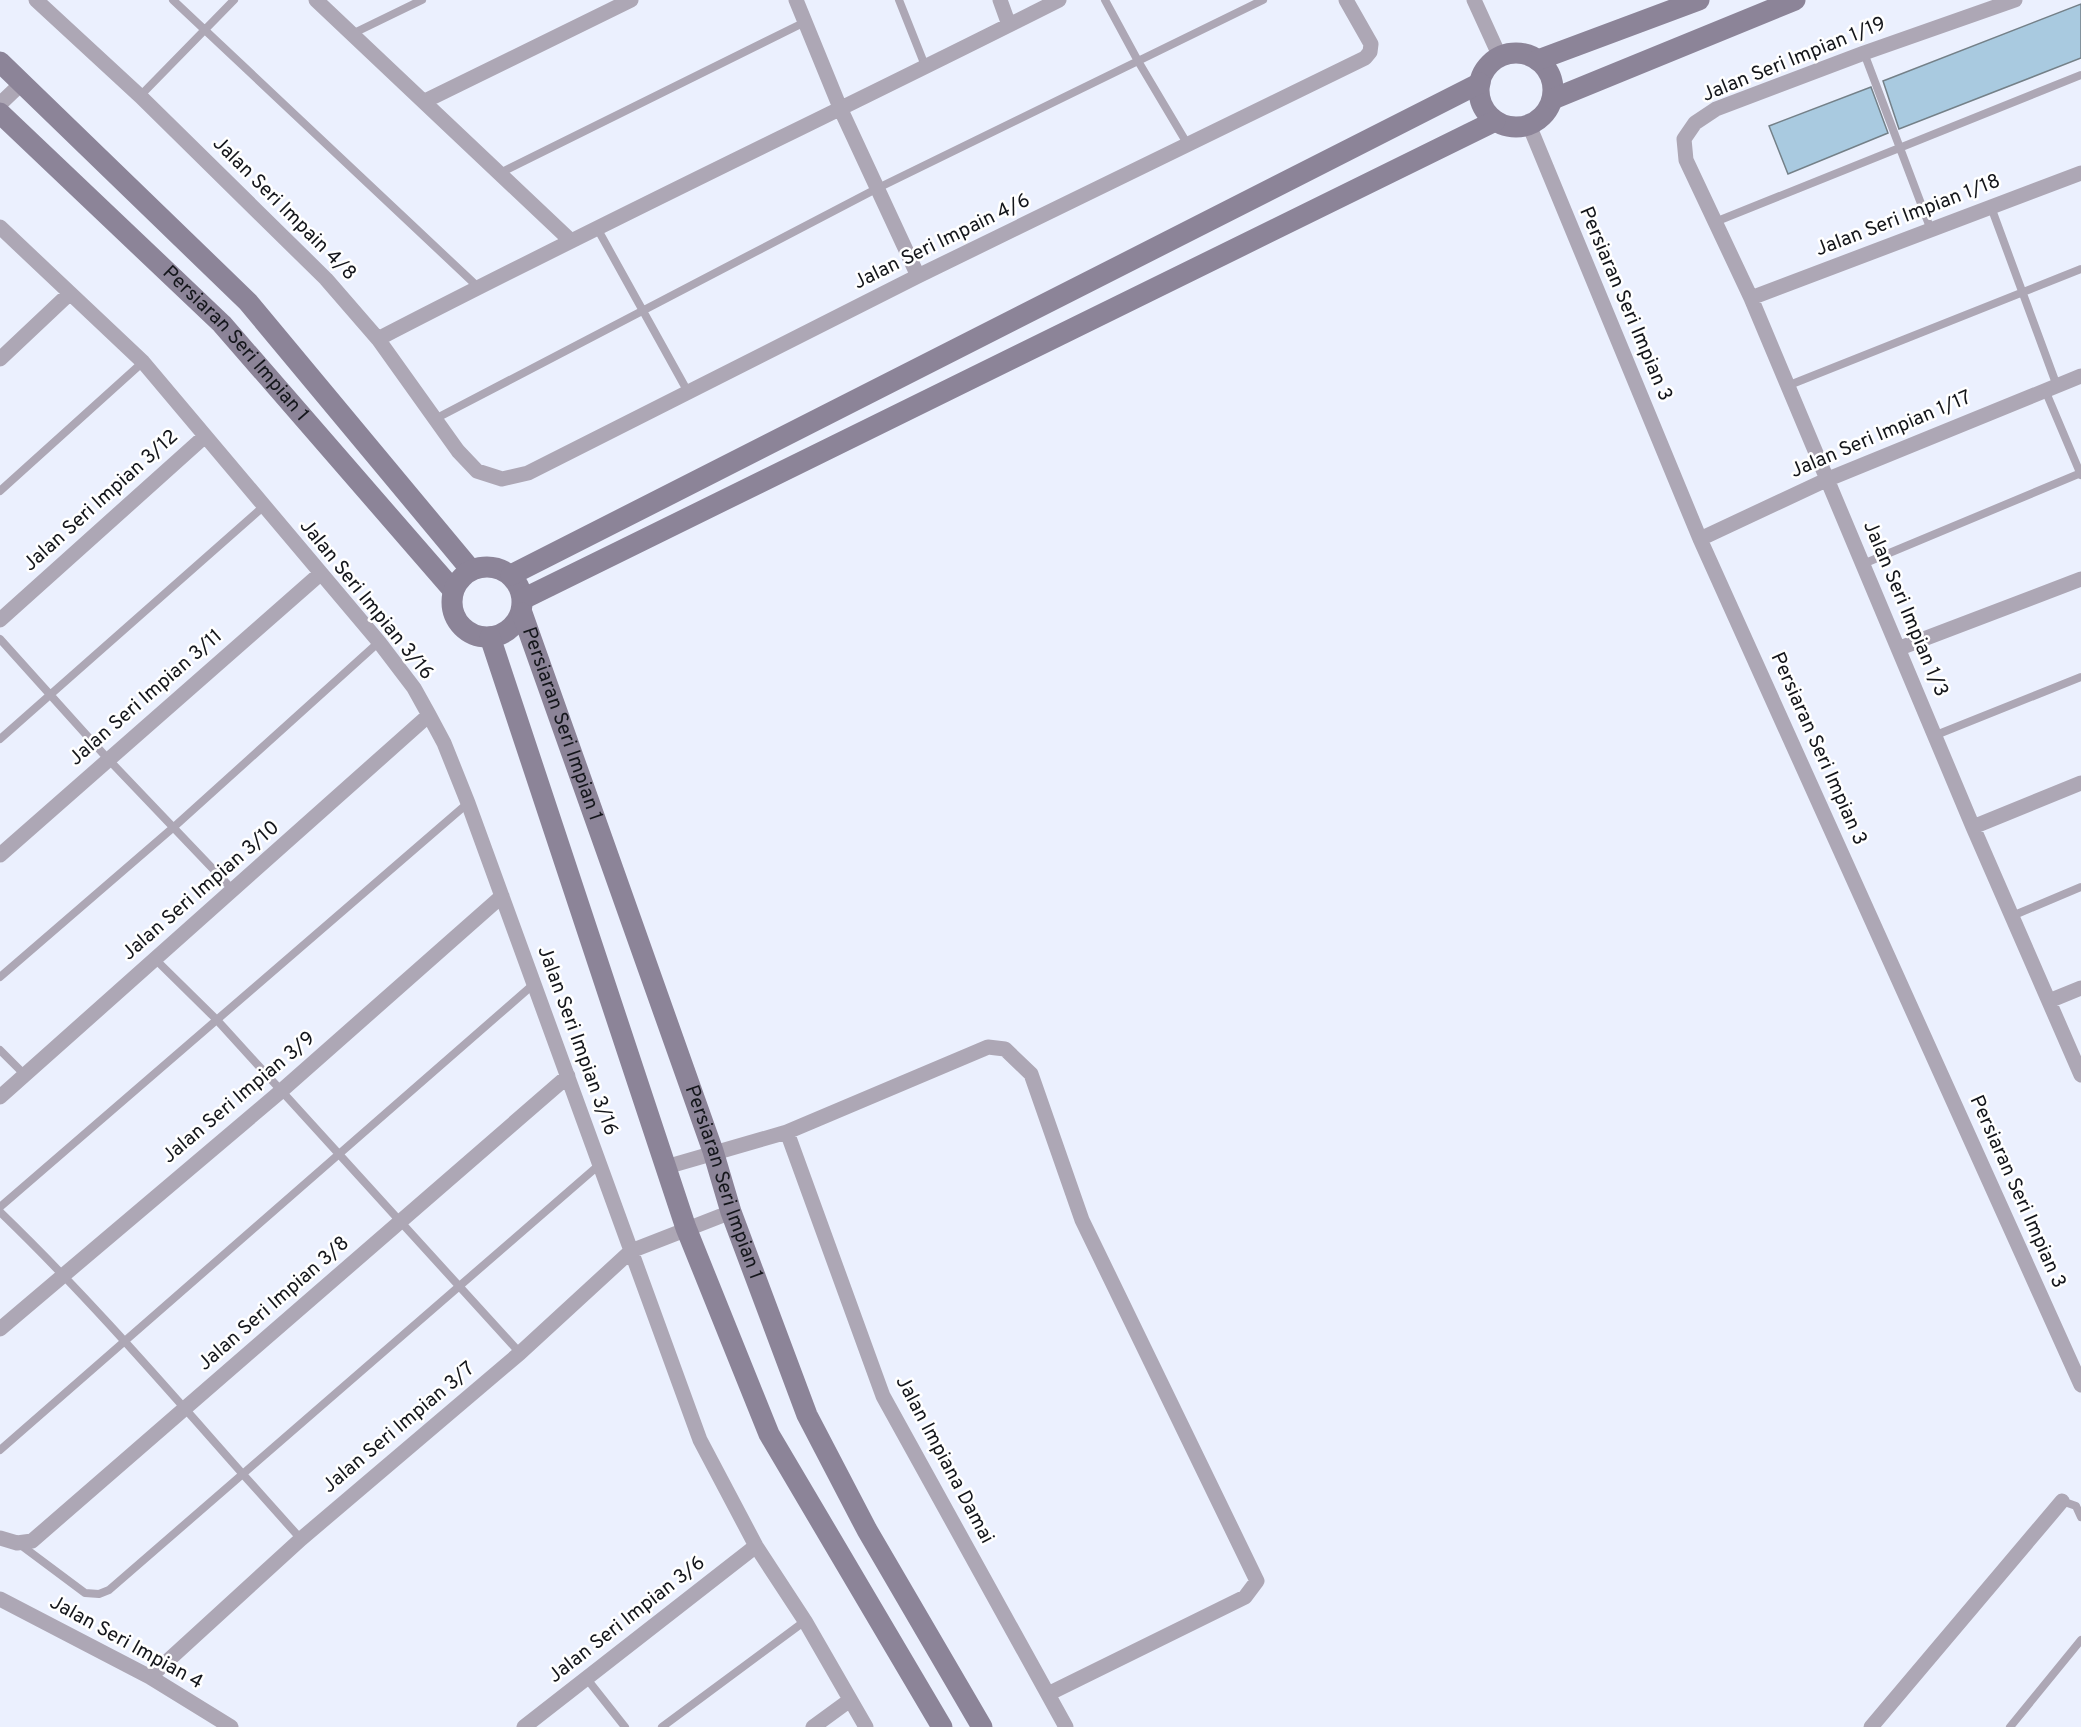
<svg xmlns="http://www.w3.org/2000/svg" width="2081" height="1727" font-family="Overpass,sans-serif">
	<rect width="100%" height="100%" fill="#ebf0fe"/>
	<path fill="#a9cae0" stroke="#748088" stroke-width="1.5" d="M 2081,4 L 2081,58 L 1899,129 L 1883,81 Z
		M 1871,87 L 1888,133 L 1788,174 L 1769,126 Z"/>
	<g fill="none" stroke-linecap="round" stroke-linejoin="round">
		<path stroke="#ada7b5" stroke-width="8" d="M 173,0 L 478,287
			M 899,0 L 926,68
			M 1105,0 L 1138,61 L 1188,145
			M 354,33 L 422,0
			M 1864,53 L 1931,230
			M 140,96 L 234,0
			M 500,173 L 805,22
			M 1991,207 L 2057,386
			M 1715,222 L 2081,75
			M 597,228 L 688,392
			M 1787,386 L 2081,269
			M 2045,390 L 2081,475
			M 435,419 L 876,189 L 1263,0
			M 0,491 L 143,362
			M 1863,564 L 2081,473
			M 0,639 L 108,759 L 234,891
			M 1936,735 L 2081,677
			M 0,739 L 263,507
			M 2012,916 L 2081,887
			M 155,959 L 216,1019 L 520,1353
			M 0,977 L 175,826 L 379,642
			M 0,1050 L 25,1075
			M 0,1207 L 468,803
			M 0,1212 C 107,1315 201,1429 301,1539
			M 0,1450 L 535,983
			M 2062,1501 L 2076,1506 L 2081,1517
			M 18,1543 L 85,1593 L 99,1594 L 109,1590 L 599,1165
			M 587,1679 L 625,1727
			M 662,1727 L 805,1621
			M 2010,1727 L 2081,1640"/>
		<path stroke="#ada7b5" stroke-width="15" d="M 36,0 L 140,96 L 326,279 L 378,339 L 458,451 L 477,471 L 502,479 L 528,473 L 918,276 L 1365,58 L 1370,52 L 1371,44 L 1346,0
			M 316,0 L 570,240
			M 796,0 L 841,110 L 918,276
			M 1000,0 L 1009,25
			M 1474,0 L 1500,57
			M 2015,0 L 1864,53 L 1716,109 L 1695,123 L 1684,139 L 1686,160 L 1751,298 L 1973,827 L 2081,1075
			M 425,101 L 631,0
			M 0,104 L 23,82
			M 1529,125 L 1700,539 L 2081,1385
			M 0,227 L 143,362 L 379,642 L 414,688 L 429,715 L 444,743 L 468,803 L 700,1440 L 756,1546 L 805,1621 L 866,1727
			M 1751,298 L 2081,173
			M 378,339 C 603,222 833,114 1059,0
			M 0,359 L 69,294
			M 1700,539 L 1826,480 L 2081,376
			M 0,620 L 204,437
			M 1900,648 L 2081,579
			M 1973,827 L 2081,783
			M 0,855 L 320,574
			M 2049,1001 L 2081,988
			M 0,1097 L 429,715
			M 787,1132 L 883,1396 L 1066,1727
			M 666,1167 L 787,1132 L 988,1047 L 1005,1049 L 1031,1074 L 1082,1220 L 1257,1581 L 1245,1597 L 1048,1694
			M 0,1329 L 280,1092 L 502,896
			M 0,1538 L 17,1543 L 32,1541 L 568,1076
			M 0,1599 L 150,1677 L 231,1727
			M 150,1677 L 301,1539 L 520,1353 L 631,1251 L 731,1212
			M 524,1727 L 756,1546
			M 813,1727 L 850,1700
			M 1871,1727 L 2062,1501"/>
		<g stroke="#8c8498" stroke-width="21">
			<circle cx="1516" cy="90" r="37"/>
			<path d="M 1538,60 L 1699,0"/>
			<path d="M 0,62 L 248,302 L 471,570"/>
			<path d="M 1553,99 L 1795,0"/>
			<path id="s1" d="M 0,113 L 222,324 L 453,590"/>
			<circle cx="487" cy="602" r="35"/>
			<path d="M 511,575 L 1480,83"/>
			<path d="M 523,599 L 1495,121"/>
			<path id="s2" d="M 522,613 L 713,1151 L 731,1212 L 807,1415 L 867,1530 L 982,1727"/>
			<path d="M 490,637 L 686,1228 L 769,1434 L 942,1727"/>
		</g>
	</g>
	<g text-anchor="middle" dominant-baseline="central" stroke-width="5" stroke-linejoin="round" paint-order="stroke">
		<g font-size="20" fill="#14161b" stroke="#fff">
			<text transform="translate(1794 60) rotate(-22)">Jalan Seri Impian 1/19</text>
			<text transform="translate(284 209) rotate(45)">Jalan Seri Impain 4/8</text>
			<text transform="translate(1908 216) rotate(-21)">Jalan Seri Impian 1/18</text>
			<text transform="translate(942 242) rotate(-26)">Jalan Seri Impain 4/6</text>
			<text transform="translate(1625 304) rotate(67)">Persiaran Seri Impian 3</text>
			<text stroke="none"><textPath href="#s1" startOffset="330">Persiaran Seri Impian 1</textPath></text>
			<text transform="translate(1881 435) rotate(-23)">Jalan Seri Impian 1/17</text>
			<text transform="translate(101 501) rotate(-42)">Jalan Seri Impian 3/12</text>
			<text transform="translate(366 600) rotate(51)">Jalan Seri Impian 3/16</text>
			<text transform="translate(1905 609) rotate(67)">Jalan Seri Impian 1/3</text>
			<text transform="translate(146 698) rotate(-41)">Jalan Seri Impian 3/11</text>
			<text stroke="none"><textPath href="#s2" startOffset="118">Persiaran Seri Impian 1</textPath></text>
			<text transform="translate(1818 749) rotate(66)">Persiaran Seri Impian 3</text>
			<text transform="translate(201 891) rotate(-41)">Jalan Seri Impian 3/10</text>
			<text transform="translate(577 1041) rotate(70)">Jalan Seri Impian 3/16</text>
			<text transform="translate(239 1098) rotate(-40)">Jalan Seri Impian 3/9</text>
			<text stroke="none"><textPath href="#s2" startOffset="604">Persiaran Seri Impian 1</textPath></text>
			<text transform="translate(2017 1192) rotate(66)">Persiaran Seri Impian 3</text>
			<text transform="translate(274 1304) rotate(-41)">Jalan Seri Impian 3/8</text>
			<text transform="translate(399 1428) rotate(-40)">Jalan Seri Impian 3/7</text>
			<text transform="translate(944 1460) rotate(62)">Jalan Impiana Damai</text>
			<text transform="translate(627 1620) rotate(-38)">Jalan Seri Impian 3/6</text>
			<text transform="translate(126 1643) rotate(29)">Jalan Seri Impian 4</text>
		</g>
	</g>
</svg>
